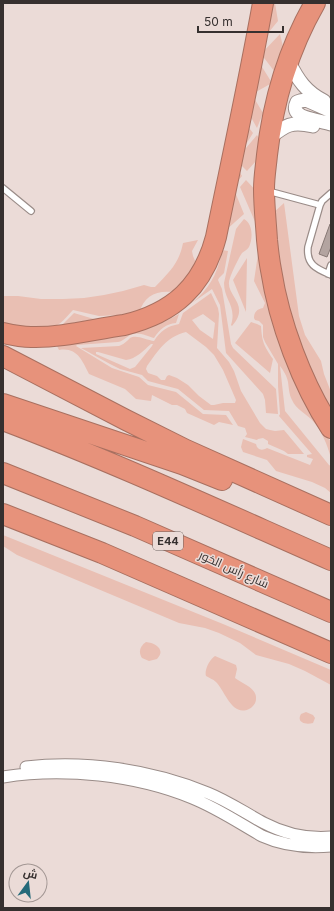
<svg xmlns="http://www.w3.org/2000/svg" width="334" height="911" font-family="Inter,Cairo,sans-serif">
	<rect width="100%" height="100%" fill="#ebdbd7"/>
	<path fill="#e9bfb3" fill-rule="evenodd" d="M 269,3 L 275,3 L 278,21 L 264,38 Z
		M 280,34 L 285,55 L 278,76 L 261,54 Z
		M 259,62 L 272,83 L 252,94 Z
		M 254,98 L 263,113 L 257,128 L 248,112 Z
		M 246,124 L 253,133 L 245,146 L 246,148 L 257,135 L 263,144 L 256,161 L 247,171 L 240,164 L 236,166 L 242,176 L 233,187 L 244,214 L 226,230 L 236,166 Z
		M 246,180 L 260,195 L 259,231 L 240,187 Z
		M 284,203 L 299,316 L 305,335 L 321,361 L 324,374 L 331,392 L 331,416 L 322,401 L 284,303 L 272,214 Z
		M 244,219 C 253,224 253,238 249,247 C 247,250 244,251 242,253 C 238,259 232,272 230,278 C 223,295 252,303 232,326 L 231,325 C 237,306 224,300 224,283 L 236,229 L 239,225 Z
		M 258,233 L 325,433 L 331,442 L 331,458 C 327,444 322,431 312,420 C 305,413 296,409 292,400 C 289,394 289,389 288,382 C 287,376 283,370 280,366 L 285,411 L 329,465 L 331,466 L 331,493 L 325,488 L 312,482 L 276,471 L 267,460 L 243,452 L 241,447 L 243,439 L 256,444 C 257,450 262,451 267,448 L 310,465 L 313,459 L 307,457 L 307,455 L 312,454 L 279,416 L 280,414 L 278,386 L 278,364 L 265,342 L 263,337 L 263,325 L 259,321 L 255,320 L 254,318 C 254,312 257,309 263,308 L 265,303 L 254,281 L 258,254 Z
		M 198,240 L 192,251 L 193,256 L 196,263 L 195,269 L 173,292 C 156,290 144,296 139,313 L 121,315 L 99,316 L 73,310 C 69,314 62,323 57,325 C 44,331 16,326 3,323 L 3,296 L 18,296 L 41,299 L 63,299 L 84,298 L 104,295 L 123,291 L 144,285 L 151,287 L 155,287 C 169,272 179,264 183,243 Z
		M 222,250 L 228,251 L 224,273 L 219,278 L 218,280 L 222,289 L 231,344 L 233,348 L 276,389 L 278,414 L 266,413 L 265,400 L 263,394 L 226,353 L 220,305 L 212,289 L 192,303 C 210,288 218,273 222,250 Z
		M 247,258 L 246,312 L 233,280 Z
		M 211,293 L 218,308 L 219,314 L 217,348 L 229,362 L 234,371 L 241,391 L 260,423 L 266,429 L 270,430 L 275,431 L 284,430 L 304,454 L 288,454 L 284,451 L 268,444 L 268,441 L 263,438 L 258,439 L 257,440 L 245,437 L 247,434 L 245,428 L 238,426 L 229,411 L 204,410 L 178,389 L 148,381 L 142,375 L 120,369 L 110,364 L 81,348 L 119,346 C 124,344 126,342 130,338 C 136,334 147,340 154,341 C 160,331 168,326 179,324 L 183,313 ZM 203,314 L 215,323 L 213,339 L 200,330 L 192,320 ZM 186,332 L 206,347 L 214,355 L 223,370 L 236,400 L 235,403 L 223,403 L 214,405 L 211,405 L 199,396 L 188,385 L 177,378 L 169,375 L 167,376 L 165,380 L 161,380 L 157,376 L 148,373 L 146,369 L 147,366 C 158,351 166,337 186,332 ZM 151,344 L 153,344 L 152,346 L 135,367 L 130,369 L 96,354 L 96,352 L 98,352 L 126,360 C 136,359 144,350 151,344 Z
		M 74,313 L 94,319 L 62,325 Z
		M 179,314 L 176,323 C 166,324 160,329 154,338 C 148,336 139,332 133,334 C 128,335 124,341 118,342 L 77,345 L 76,346 L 112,368 L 139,377 L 148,385 L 176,392 L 203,414 L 226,415 L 233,425 L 219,422 L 214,425 L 187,413 L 185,409 L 177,405 L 172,405 L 152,395 L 151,401 L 136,399 L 125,389 L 89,374 C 82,360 77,347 59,350 L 56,344 L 130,334 C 148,329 163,323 179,314 Z
		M 251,322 L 257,324 L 261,326 C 262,342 264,346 273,359 L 270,373 L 235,343 Z
		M 3,535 L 223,624 L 331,670 L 331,685 L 305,671 L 289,664 L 256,655 L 240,643 L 219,633 L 205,628 L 179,623 L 17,555 L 3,546 Z
		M 146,642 C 156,643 166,650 157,659 L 149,661 L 142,658 C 138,652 140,646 146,642 Z
		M 215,656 L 236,665 L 237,669 L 235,678 C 243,684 257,688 256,699 C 256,703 253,707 249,709 C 232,717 225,691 216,682 C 213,679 209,678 206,676 C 204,670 210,659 215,656 Z
		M 306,712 L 313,715 L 315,718 L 313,723 C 306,725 296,723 301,714 Z"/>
	<path fill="#b3a4a0" stroke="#867874" d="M 330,224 L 331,225 L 331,247 L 327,257 L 319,254 Z"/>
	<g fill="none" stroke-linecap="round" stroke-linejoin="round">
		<g stroke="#9a8c88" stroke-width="8">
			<path id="service" d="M 3,188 L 31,211
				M 268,191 L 320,205
				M 331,193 L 322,201 L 320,205 L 308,247 C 306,265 317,269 331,275
				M 328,274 L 331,265"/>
		</g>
		<g stroke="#9a8c88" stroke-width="13">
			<path id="minor" d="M 26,767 C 87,760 151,770 208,793 C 228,801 245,813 264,823 C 285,834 307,839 331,837
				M 3,777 C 63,767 136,775 192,798 C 217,808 239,823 262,836 C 284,846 307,848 331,846"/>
		</g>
		<g stroke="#9a8c88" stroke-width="15">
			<path id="tertiary" d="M 289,62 C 298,80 306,92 324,101
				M 331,111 L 306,100 L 300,101 L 297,102 C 295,106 294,111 299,114 C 303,118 324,122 331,124
				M 269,138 C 286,125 291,121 313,126"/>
		</g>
		<g stroke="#a97060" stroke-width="22">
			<path id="motorway" d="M 315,3 C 288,50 273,102 267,155 C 266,166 264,177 264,189 C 264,206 266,223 267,240 C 268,250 269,260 271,270 C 279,322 302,384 331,428
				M 3,333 C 12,335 22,337 31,337 C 62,338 94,329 124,325 C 174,313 203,286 216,237 C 232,159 249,81 263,3
				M 3,356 L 126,420 L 186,450 L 331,515
				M 3,404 L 182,464 L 222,480
				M 3,420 C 114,462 222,512 331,560
				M 3,473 L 135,526 L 331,612
				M 3,514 L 102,553 L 331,653"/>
		</g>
		<use href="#service" stroke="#fff" stroke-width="5.5"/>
		<use href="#minor" stroke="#fff" stroke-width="11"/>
		<use href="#tertiary" stroke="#fff" stroke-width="13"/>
		<use href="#motorway" stroke="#e7927b" stroke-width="20"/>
	</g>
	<g text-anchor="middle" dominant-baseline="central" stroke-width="3" stroke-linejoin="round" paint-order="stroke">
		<rect fill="#ebdbd7" stroke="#6c6361" stroke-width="1" x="153" y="532" width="30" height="18" rx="3"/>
		<g font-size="11" font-weight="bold" fill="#36302f">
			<text x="168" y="541">E44</text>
		</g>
		<g font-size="12" fill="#36302f" stroke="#ebdbd7">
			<text transform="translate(234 569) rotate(24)">شارع رأس الخور</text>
		</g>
	</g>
	<rect width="334" height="911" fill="none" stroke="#36302f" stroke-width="8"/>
	<g transform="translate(28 883) rotate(15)"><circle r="19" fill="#ebdbd7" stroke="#a39794"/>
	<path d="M0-3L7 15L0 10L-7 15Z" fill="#256a7a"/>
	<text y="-6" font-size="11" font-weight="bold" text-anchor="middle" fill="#36302f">ش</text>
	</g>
	<path d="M198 26v6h85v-6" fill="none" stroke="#36302f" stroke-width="2"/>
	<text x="204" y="26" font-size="12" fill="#36302f" stroke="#ebdbd7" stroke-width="3" paint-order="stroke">50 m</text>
</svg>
